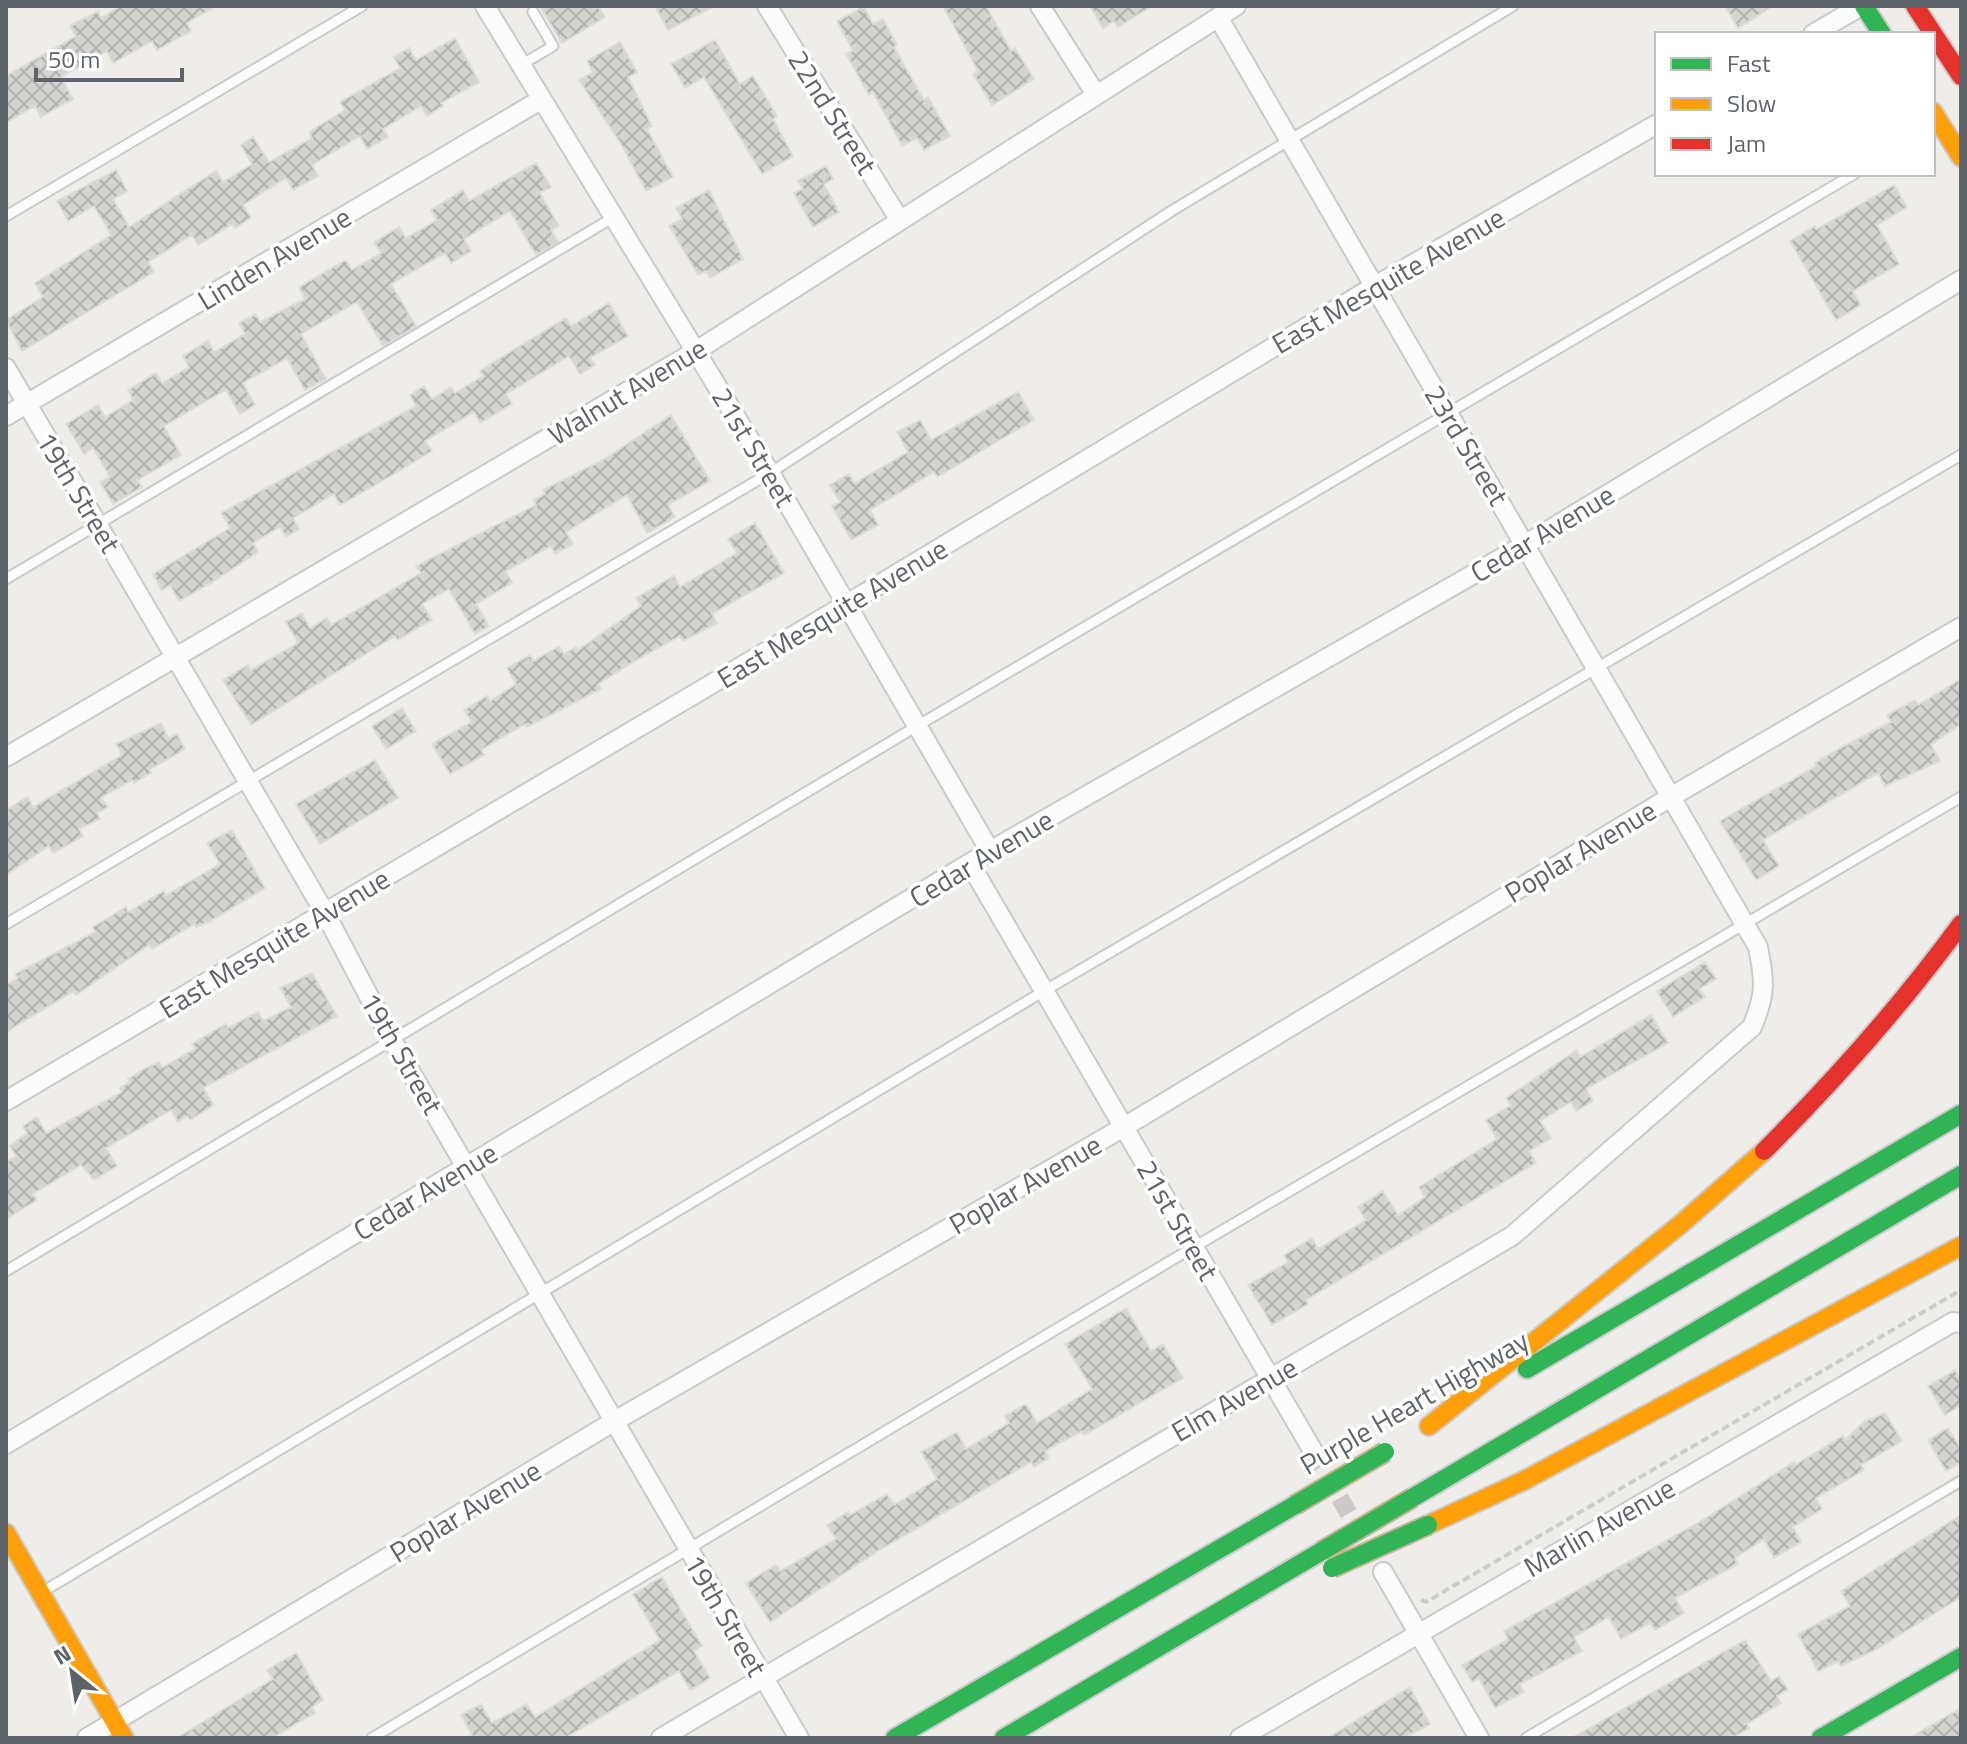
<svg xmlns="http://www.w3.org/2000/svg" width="1967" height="1744" font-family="'Titillium Web',sans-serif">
	<defs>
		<pattern id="building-cross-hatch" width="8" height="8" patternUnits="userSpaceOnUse" patternTransform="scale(2)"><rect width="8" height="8" fill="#d5d4d2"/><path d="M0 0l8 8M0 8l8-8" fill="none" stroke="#b0b0ae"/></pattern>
	</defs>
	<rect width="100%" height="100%" fill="#efede9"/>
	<path fill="url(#building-cross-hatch)" stroke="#dedcd8" stroke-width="2" d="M 121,6 L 216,6 L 187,23 L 191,31 L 157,50 L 152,41 L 113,63 L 107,51 L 61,77 L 73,99 L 41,117 L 35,106 L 6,123 L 6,76 L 76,36 L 70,26 L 98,11 L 101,18 Z
		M 540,6 L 598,6 L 605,17 L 562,43 Z
		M 655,6 L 715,6 L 668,30 Z
		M 943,6 L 986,6 L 1011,51 L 1015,48 L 1034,79 L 992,105 L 973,74 L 978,71 Z
		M 1090,6 L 1152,6 L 1118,27 L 1114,21 L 1103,28 Z
		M 1725,6 L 1773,6 L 1738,28 Z
		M 864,7 L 873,24 L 883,19 L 897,45 L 894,47 L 924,100 L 928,97 L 950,136 L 924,150 L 917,138 L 902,146 L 873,92 L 869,95 L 846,54 L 853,51 L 837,21 Z
		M 455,38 L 479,82 L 441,103 L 443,106 L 427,116 L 421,106 L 383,129 L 388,137 L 367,149 L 360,136 L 312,165 L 318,176 L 293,190 L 286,178 L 243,205 L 251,218 L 235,228 L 233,224 L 198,245 L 192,235 L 148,262 L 154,272 L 22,351 L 6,320 L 43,297 L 35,283 L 111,235 L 94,206 L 68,221 L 57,201 L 116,170 L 127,191 L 113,199 L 129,227 L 216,171 L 223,182 L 252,164 L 241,145 L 253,137 L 269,162 L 312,138 L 309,132 L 345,110 L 340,102 L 400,68 L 394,57 L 409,48 L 416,60 Z
		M 715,40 L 740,84 L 753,76 L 777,116 L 773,119 L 793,156 L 762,174 L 704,77 L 685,88 L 671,64 Z
		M 620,42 L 637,72 L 628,77 L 652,126 L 647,129 L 673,177 L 646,191 L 621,144 L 579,80 L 593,72 L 587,61 Z
		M 536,163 L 551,187 L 540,193 L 559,226 L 551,230 L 558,242 L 536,255 L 510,211 L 464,239 L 471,251 L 451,263 L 445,253 L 391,284 L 416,326 L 383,346 L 357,302 L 301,334 L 326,379 L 305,390 L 287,358 L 243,383 L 255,405 L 240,414 L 226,390 L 208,400 L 164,426 L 181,455 L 137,480 L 142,487 L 113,504 L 100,482 L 110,477 L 93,448 L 84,454 L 66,424 L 98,405 L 105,417 L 133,400 L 128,390 L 156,373 L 162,383 L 189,367 L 183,356 L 208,341 L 214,352 L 245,334 L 239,323 L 256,314 L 260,322 L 305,299 L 299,287 L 346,260 L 352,270 L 381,253 L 374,242 L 399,227 L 406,238 L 437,220 L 431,210 L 463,190 L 469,201 Z
		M 826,166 L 833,179 L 824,184 L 839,212 L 813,227 L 794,193 L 803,189 L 798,181 Z
		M 1894,185 L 1907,207 L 1877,225 L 1899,264 L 1853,291 L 1861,305 L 1836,320 L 1790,241 L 1815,226 L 1817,229 Z
		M 709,190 L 743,259 L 710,278 L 706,271 L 698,275 L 669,226 L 682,219 L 676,208 Z
		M 609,303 L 628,336 L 590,358 L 595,365 L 580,374 L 569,356 L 506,394 L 512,404 L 480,423 L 474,412 L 425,441 L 432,451 L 384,480 L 340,505 L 334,494 L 293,518 L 299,529 L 286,537 L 280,527 L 253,543 L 258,552 L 211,583 L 179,601 L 170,585 L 162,590 L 153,574 L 230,528 L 221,513 L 416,406 L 410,395 L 424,386 L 432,399 L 451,387 L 455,393 L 483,376 L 480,371 L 495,361 L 566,318 L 571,326 Z
		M 1018,392 L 1034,420 L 937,477 L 934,472 L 870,510 L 878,525 L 851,540 L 832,506 L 840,502 L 830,485 L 849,474 L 855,483 L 908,452 L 897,432 L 920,420 L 931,440 Z
		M 671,415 L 710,481 L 668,505 L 675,517 L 647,533 L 627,495 L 566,532 L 573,544 L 555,554 L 551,546 L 506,571 L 512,583 L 476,604 L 489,626 L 475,634 L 449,589 L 422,604 L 432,620 L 397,640 L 395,636 L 251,725 L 223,680 L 248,665 L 251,670 L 298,643 L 286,622 L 302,613 L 310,628 L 327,618 L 331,625 L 421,573 L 416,566 L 536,505 L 534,500 L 545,494 L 543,490 L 603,460 Z
		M 755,523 L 784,573 L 712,614 L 717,623 L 683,641 L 680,636 L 638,659 L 598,684 L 601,689 L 527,727 L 525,724 L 481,750 L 484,755 L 450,774 L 432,744 L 472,722 L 464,710 L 487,696 L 490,701 L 516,684 L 507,668 L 530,655 L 533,661 L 559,646 L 564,654 L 576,647 L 578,650 L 641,606 L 636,598 L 674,576 L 680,587 L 737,553 L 728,539 Z
		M 1961,679 L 1961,724 L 1931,745 L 1940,761 L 1885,786 L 1878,773 L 1763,840 L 1779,866 L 1756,880 L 1720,821 L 1816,766 L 1815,763 L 1840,748 L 1891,722 L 1887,715 L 1915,700 L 1918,705 Z
		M 402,708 L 416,731 L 386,749 L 372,726 Z
		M 161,723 L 168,738 L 177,734 L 185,749 L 149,770 L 151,773 L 134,783 L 132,780 L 101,798 L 108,807 L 97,813 L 100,819 L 79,829 L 83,836 L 53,853 L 49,846 L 6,875 L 6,810 L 28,797 L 33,807 L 122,755 L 116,744 Z
		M 375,760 L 398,798 L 320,844 L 296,804 Z
		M 232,830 L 265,888 L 209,922 L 196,927 L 195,924 L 152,949 L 149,945 L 76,995 L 74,991 L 6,1032 L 6,985 L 18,978 L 15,974 L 95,932 L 93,927 L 126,907 L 128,912 L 164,891 L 166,895 L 220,864 L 207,843 Z
		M 1705,962 L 1716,979 L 1699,989 L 1705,997 L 1673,1017 L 1657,991 Z
		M 312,973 L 337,1016 L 203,1088 L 214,1105 L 190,1120 L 187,1116 L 178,1122 L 171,1110 L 106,1148 L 117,1166 L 94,1180 L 81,1165 L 33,1194 L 37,1200 L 6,1219 L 6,1162 L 16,1156 L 10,1146 L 27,1133 L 23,1126 L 37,1117 L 46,1133 L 122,1092 L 120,1088 L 129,1082 L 128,1079 L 146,1068 L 159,1062 L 163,1067 L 195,1049 L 192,1044 L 226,1024 L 228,1028 L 258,1012 L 263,1021 L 291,1007 L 280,988 Z
		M 1651,1015 L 1668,1043 L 1586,1089 L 1593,1101 L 1576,1111 L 1571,1102 L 1540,1121 L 1551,1138 L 1529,1151 L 1536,1163 L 1306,1300 L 1308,1304 L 1272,1325 L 1248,1285 L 1288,1262 L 1284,1255 L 1312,1238 L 1318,1249 L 1366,1220 L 1358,1207 L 1383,1191 L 1398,1215 L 1425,1197 L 1419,1187 L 1497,1139 L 1486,1120 L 1511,1105 L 1506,1098 L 1577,1050 L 1580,1057 Z
		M 1126,1308 L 1151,1351 L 1163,1344 L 1183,1378 L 1084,1435 L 1082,1431 L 1045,1451 L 1049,1458 L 1034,1467 L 1031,1462 L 878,1551 L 770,1622 L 746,1583 L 776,1565 L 780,1571 L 836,1539 L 827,1525 L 848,1512 L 850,1515 L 887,1494 L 894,1505 L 937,1479 L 921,1452 L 957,1432 L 966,1449 L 1009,1423 L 1005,1416 L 1026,1404 L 1037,1423 L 1092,1389 L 1065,1344 Z
		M 1955,1370 L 1961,1380 L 1961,1405 L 1945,1415 L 1928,1386 Z
		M 1885,1413 L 1902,1441 L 1861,1465 L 1864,1470 L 1816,1498 L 1822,1509 L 1793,1527 L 1801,1542 L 1774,1558 L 1764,1539 L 1735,1558 L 1738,1564 L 1675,1598 L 1684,1613 L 1655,1630 L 1650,1623 L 1621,1639 L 1609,1617 L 1574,1637 L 1582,1651 L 1520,1684 L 1524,1692 L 1495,1708 L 1479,1678 L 1472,1682 L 1462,1665 L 1508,1639 L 1504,1631 L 1698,1523 L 1794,1462 L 1795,1465 L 1843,1436 L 1845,1440 L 1865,1421 Z
		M 1948,1428 L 1961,1449 L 1961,1462 L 1946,1471 L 1928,1440 Z
		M 1961,1515 L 1961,1597 L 1875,1650 L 1841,1666 L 1838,1661 L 1818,1672 L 1798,1634 L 1850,1606 L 1841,1591 Z
		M 662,1577 L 702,1646 L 694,1651 L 710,1678 L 690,1690 L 679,1671 L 565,1738 L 466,1738 L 472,1735 L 461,1715 L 481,1704 L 492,1723 L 527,1704 L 535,1717 L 660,1640 L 633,1594 Z
		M 1745,1640 L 1771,1681 L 1779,1676 L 1788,1690 L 1777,1696 L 1781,1703 L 1747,1724 L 1749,1728 L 1732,1738 L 1572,1738 Z
		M 296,1653 L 323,1700 L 312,1707 L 315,1713 L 272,1738 L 177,1738 L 273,1679 L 267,1670 Z
		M 1410,1687 L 1430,1724 L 1404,1738 L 1328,1738 Z
		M 1961,1708 L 1961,1738 L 1910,1738 Z"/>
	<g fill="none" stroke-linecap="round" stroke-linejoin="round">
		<path stroke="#cbcac8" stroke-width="18" stroke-dasharray="18 9" stroke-linecap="butt" d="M 1313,1451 L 1361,1535"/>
		<g stroke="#cacaca" stroke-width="13">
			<path id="lane" d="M 521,65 L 553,46 L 533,12
				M 6,216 L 362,6
				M 6,579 L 614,217
				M 6,924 L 770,473 L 1173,210 L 1513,6
				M 6,1271 L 917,726 L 1854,174
				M 44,1591 L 1044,991 L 1961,455
				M 372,1738 L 1177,1257 L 1961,797
				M 1526,1738 L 1961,1481"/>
		</g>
		<g stroke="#cacaca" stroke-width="22">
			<path id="street" d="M 485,6 L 770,473 L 990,851
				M 767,6 L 899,219
				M 1040,6 L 1095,93
				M 1813,34 L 1861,6
				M 6,368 L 325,913 L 392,1040 L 799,1738
				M 6,416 L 542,99
				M 6,757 L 696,351 L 1236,6
				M 970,864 L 1313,1451
				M 6,1101 L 847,604 L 1375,286 L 1657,124
				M 6,1444 L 990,851 L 1526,544 L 1961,280
				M 1383,1572 L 1479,1738
				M 87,1738 L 613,1422 L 1124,1127 L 1669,798 L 1961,627
				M 661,1738 L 1512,1236 L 1752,1027 C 1766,994 1765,981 1758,947 L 1218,17
				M 1240,1738 L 1953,1322 L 1961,1323"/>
		</g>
		<g stroke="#cbcbcb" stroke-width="22">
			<path id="fast" d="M 1864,6 L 1882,34
				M 1527,1369 L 1961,1114
				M 1412,1498 L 1961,1175
				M 895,1738 L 1295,1505
				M 1004,1738 L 1322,1551
				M 1821,1738 L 1961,1657"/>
		</g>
		<g stroke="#cbcbcb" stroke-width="22">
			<path id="slow" d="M 1933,112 L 1961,157
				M 1429,1426 L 1681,1224 L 1764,1151
				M 1428,1525 L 1523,1481 L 1961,1246
				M 6,1533 L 124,1738"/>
		</g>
		<g stroke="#cbcbcb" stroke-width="22">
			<path id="jam" d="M 1915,6 L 1961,76
				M 1764,1151 C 1835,1080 1901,1006 1961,924"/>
		</g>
		<path stroke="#cacecb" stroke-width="4" stroke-dasharray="8 4" stroke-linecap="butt" d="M 1421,1600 L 1426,1602 L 1961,1290"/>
		<use href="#lane" stroke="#fdfcfc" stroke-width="9"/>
		<use href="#street" stroke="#fdfcfc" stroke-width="18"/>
		<use href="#fast" stroke="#30b455" stroke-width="18"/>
		<use href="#slow" stroke="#ff9f0a" stroke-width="18"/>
		<use href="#jam" stroke="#e5322d" stroke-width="18"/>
		<g stroke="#c7b495" stroke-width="22" stroke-linecap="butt">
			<path id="fast-bridge" d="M 1295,1505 L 1385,1452
				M 1322,1551 L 1412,1498
				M 1332,1568 L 1428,1525"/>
		</g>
		<use href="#fast-bridge" stroke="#30b455" stroke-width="18"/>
	</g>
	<g text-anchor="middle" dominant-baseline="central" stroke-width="7" stroke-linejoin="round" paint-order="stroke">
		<g font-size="28" fill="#5e6367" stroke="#fff">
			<text transform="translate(833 112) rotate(58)">22nd Street</text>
			<text transform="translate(274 258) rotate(-31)">Linden Avenue</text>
			<text transform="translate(1388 280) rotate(-30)">East Mesquite Avenue</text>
			<text transform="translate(627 391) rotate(-31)">Walnut Avenue</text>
			<text transform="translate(1467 445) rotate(59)">23rd Street</text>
			<text transform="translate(754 447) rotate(59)">21st Street</text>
			<text transform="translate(79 492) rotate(59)">19th Street</text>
			<text transform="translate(1542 533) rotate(-31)">Cedar Avenue</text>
			<text transform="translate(832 613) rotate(-31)">East Mesquite Avenue</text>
			<text transform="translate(1580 851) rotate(-31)">Poplar Avenue</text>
			<text transform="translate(981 858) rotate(-31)">Cedar Avenue</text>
			<text transform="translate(274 943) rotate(-31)">East Mesquite Avenue</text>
			<text transform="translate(402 1053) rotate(60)">19th Street</text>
			<text transform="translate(1025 1184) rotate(-30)">Poplar Avenue</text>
			<text transform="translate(425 1191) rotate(-31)">Cedar Avenue</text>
			<text transform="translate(1178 1220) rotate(60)">21st Street</text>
			<text transform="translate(1234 1399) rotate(-30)">Elm Avenue</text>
			<text transform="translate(1414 1402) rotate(-30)">Purple Heart Highway</text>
			<text transform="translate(465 1511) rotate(-31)">Poplar Avenue</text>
			<text transform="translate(1599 1527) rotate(-30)">Marlin Avenue</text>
			<text transform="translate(726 1615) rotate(60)">19th Street</text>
		</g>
	</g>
	<rect width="1967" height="1744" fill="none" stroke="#5e6367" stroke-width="16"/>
	<rect x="1655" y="32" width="280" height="144" fill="#ffffff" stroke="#bfc1c2" stroke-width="2"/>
	<rect x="1671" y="58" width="40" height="12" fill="#30b455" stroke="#bfc1c2" stroke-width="2"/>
	<text x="1727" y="72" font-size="24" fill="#5e6367">Fast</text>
	<rect x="1671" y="98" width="40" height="12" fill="#ff9f0a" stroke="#bfc1c2" stroke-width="2"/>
	<text x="1727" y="112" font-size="24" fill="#5e6367">Slow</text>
	<rect x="1671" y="138" width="40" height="12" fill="#e5322d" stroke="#bfc1c2" stroke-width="2"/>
	<text x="1727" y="152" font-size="24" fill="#5e6367">Jam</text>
	<g transform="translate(72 1672) rotate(330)" stroke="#ffffff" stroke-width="6" paint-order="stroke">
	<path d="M0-6L14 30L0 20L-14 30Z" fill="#5e6367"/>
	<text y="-12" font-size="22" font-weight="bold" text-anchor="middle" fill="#5e6367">N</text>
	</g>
	<path d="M36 68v12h146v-12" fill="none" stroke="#5e6367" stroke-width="4"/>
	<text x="48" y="68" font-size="24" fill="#5e6367" stroke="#ffffff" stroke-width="6" paint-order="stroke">50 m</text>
</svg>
